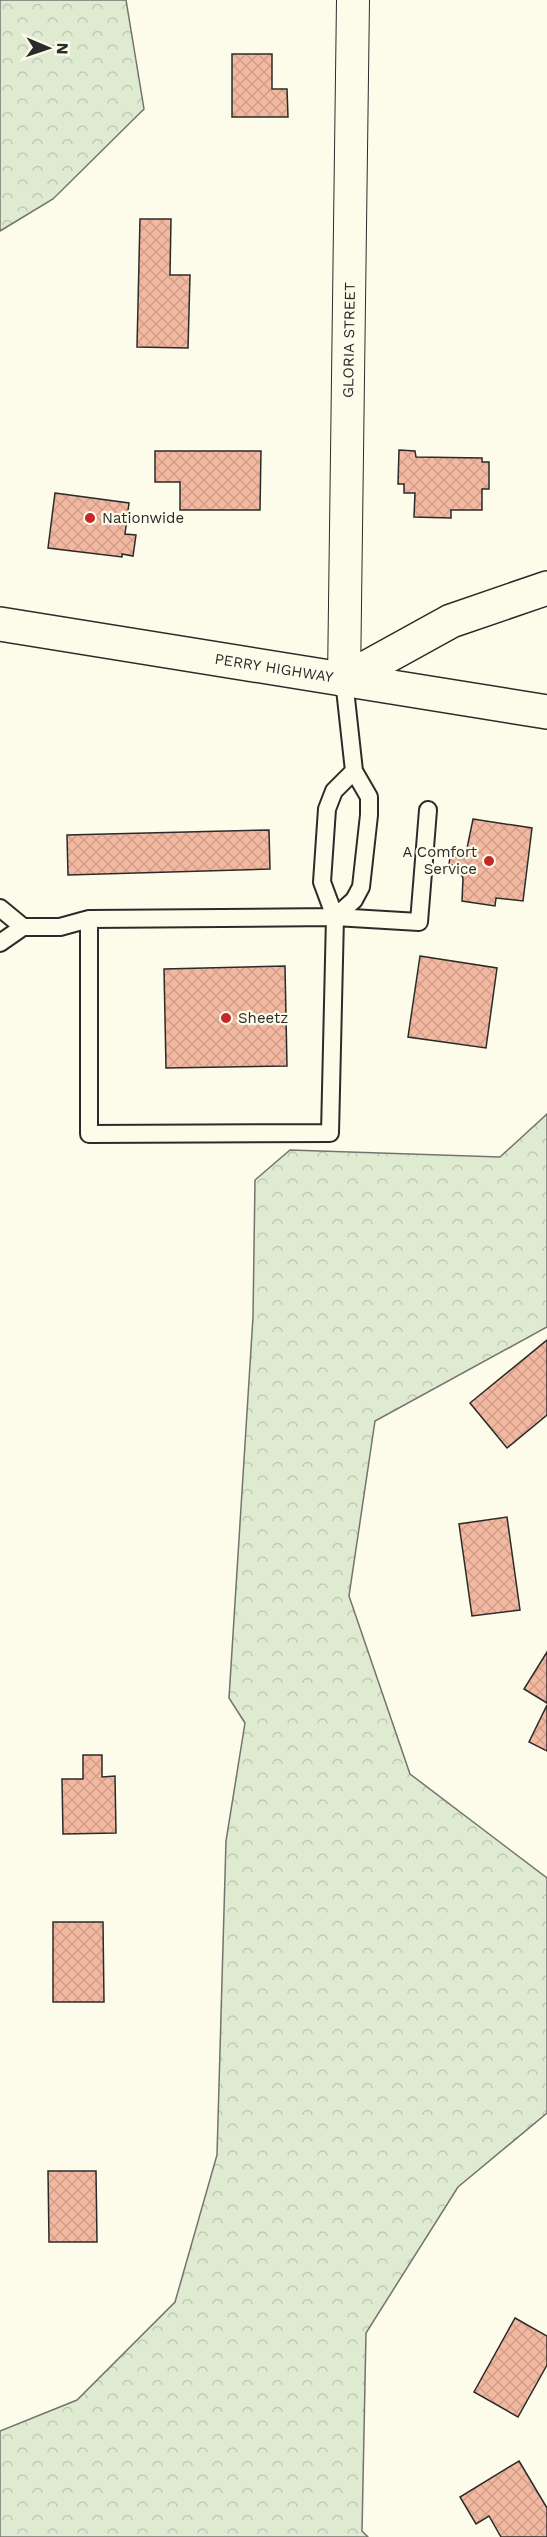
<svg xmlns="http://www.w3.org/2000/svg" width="547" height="2537" font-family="'Work Sans',sans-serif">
	<defs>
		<pattern id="forest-crowns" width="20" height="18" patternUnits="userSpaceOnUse" patternTransform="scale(1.5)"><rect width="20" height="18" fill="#deebd1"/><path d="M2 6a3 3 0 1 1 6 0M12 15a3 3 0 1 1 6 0" fill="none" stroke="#bfcab4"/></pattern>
		<pattern id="building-cross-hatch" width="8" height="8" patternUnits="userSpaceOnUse" patternTransform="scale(1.5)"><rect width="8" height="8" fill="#f2b8a0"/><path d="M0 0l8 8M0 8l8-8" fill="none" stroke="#d09e8a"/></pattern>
	</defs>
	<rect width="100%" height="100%" fill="#fdfbea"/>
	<path fill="url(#forest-crowns)" stroke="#74746e" stroke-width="1.5" d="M 0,0 L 126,0 L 144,109 L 53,199 L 0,231 Z
		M 547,1114 L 547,1327 L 375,1421 L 349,1596 L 410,1774 L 547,1878 L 547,2113 L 458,2187 L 366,2333 L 362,2531 L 368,2537 L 0,2537 L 0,2431 L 77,2400 L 175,2302 L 217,2155 L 226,1841 L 245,1723 L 229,1698 L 253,1317 L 255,1180 L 290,1150 L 500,1157 Z"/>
	<path fill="url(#building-cross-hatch)" stroke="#2b2b2b" stroke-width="1.5" d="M 232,54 L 272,54 L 272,89 L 287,89 L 288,117 L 232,117 Z
		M 140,219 L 171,219 L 170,275 L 190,275 L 188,348 L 137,347 Z
		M 399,450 L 415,451 L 416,457 L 482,458 L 482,462 L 489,462 L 489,489 L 482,489 L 482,510 L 451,510 L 451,518 L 414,517 L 415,493 L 404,493 L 404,484 L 398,484 Z
		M 155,451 L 261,451 L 260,510 L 180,510 L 180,482 L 155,482 Z
		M 55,493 L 129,503 L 125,534 L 136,535 L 133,556 L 122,554 L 122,557 L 48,548 Z
		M 473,819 L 532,828 L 523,901 L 496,898 L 495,906 L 462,901 L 463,878 L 456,865 L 449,865 L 450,856 L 465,858 Z
		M 269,830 L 270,869 L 68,875 L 67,835 Z
		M 420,956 L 497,968 L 486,1048 L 408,1037 Z
		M 285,966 L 287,1066 L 166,1068 L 164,969 Z
		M 547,1340 L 547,1415 L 507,1448 L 470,1403 Z
		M 507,1517 L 520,1610 L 472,1616 L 459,1524 Z
		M 547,1652 L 547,1703 L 524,1689 Z
		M 547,1705 L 547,1751 L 529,1742 Z
		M 83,1755 L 102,1755 L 102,1777 L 115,1776 L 116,1833 L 63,1834 L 62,1779 L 83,1779 Z
		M 53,1922 L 103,1922 L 104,2002 L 53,2002 Z
		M 48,2171 L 96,2171 L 97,2242 L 49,2242 Z
		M 515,2318 L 547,2336 L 547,2365 L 518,2417 L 474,2392 Z
		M 519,2461 L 547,2508 L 547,2537 L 501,2537 L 489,2516 L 476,2524 L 460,2497 Z"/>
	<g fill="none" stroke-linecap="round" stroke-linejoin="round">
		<g stroke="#2b2b2b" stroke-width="20">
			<path id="service" d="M 344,680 L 354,771 L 369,797 L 369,815 L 361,887 L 354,900 L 335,917 L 322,882 L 327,809 L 334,791 L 354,771
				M 0,908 L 23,927
				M 335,917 L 419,922 L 428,810
				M 0,943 L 23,927 L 60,927 L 89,919 L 335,917 L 330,1133 L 89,1134 L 89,919"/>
		</g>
		<g stroke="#2b2b2b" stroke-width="34">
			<path id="minor" d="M 344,680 L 353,0"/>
		</g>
		<g stroke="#2b2b2b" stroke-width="36">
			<path id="tertiary" d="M 344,680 L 451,621 L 547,588"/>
		</g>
		<g stroke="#2b2b2b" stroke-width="36">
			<path id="primary" d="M 0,624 L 547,712"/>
		</g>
		<use href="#service" stroke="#fdfbea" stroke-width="16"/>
		<use href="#minor" stroke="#fdfbea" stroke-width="32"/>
		<use href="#tertiary" stroke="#fdfbea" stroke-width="33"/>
		<use href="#primary" stroke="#fdfbea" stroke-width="33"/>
	</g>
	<g fill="#c62828" stroke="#fdfbea" stroke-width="2">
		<circle cx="90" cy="518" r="6"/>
		<circle cx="489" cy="861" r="6"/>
		<circle cx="226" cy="1018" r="6"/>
	</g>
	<g text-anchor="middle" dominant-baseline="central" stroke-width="4.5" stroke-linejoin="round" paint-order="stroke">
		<g font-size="15" fill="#2b2b2b" stroke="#fdfbea">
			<text transform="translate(349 340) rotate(-89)">GLORIA STREET</text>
			<text transform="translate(274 668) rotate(9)">PERRY HIGHWAY</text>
		</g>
		<g font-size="15" fill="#2b2b2b" stroke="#fdfbea" text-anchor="start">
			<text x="102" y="518">Nationwide</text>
			<text x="477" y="852" text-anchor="end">A Comfort<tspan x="477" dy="17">Service</tspan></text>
			<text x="238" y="1018">Sheetz</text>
		</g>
	</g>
	<g transform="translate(48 48) rotate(92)" stroke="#fdfbea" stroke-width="4.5" paint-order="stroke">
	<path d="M0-4.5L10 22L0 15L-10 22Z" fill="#2b2b2b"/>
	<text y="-9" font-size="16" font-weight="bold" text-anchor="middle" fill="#2b2b2b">N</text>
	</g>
</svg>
